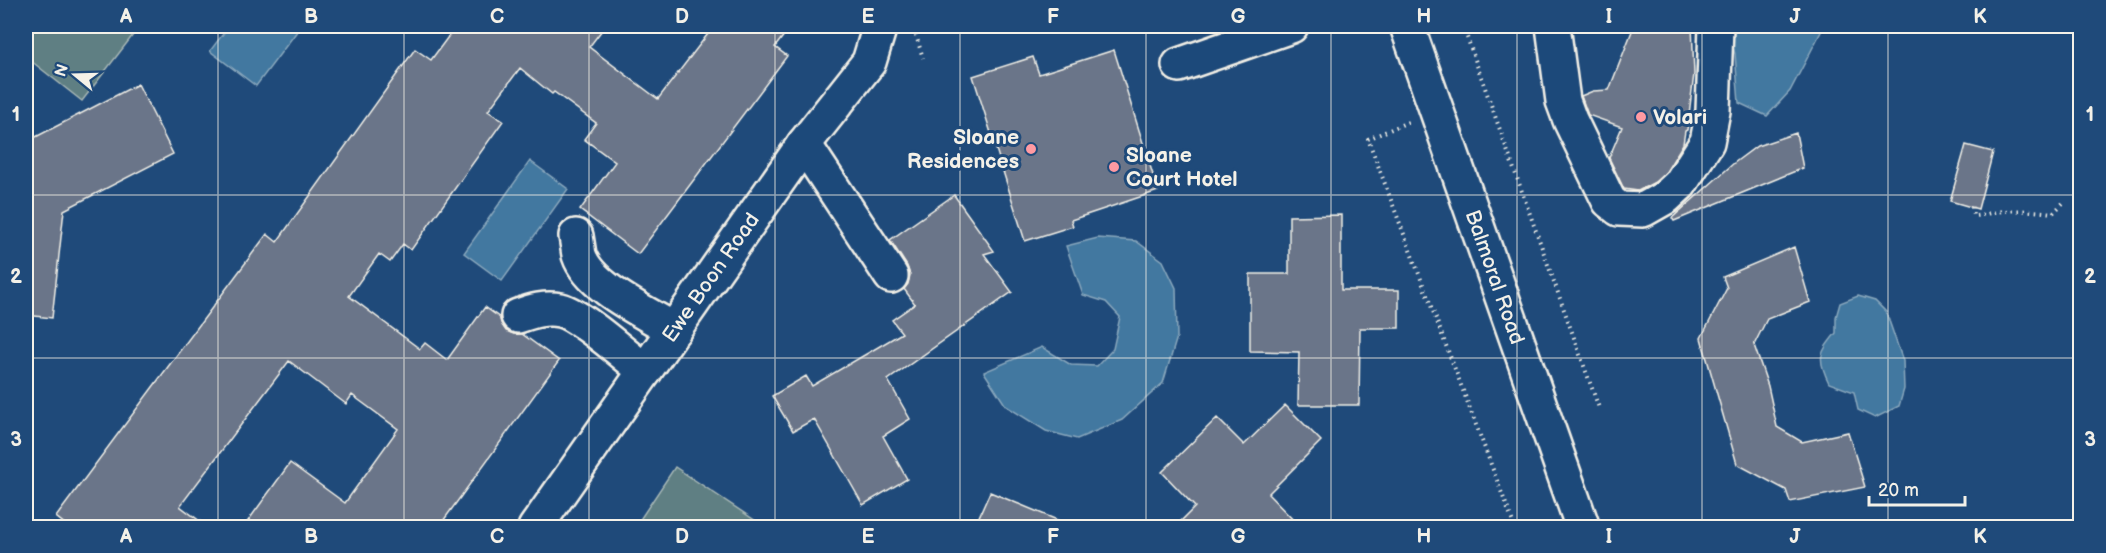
<svg xmlns="http://www.w3.org/2000/svg" width="2106" height="553" font-family="'Balsamiq Sans',sans-serif">
	<rect width="100%" height="100%" fill="#1f4a7a"/>
	<filter id="ink" filterUnits="userSpaceOnUse"><feTurbulence type="fractalNoise" baseFrequency=".0167" numOctaves="2"/><feDisplacementMap in="SourceGraphic" scale="12" xChannelSelector="R" yChannelSelector="G"/><feConvolveMatrix kernelMatrix="1 2 1 2 8 2 1 2 1" color-interpolation-filters="sRGB"/></filter>
	<g filter="url(#ink)">
		<path fill="#5e7f83" stroke="#a9b8b6" stroke-width="1.5" d="M 26,26 L 140,26 L 82,101 L 26,57 Z
			M 675,467 L 765,527 L 648,527 L 639,521 Z"/>
		<path fill="#4378a0" stroke="#8aa8bd" stroke-width="1.5" d="M 229,26 L 301,26 L 256,86 L 210,51 Z
			M 1727,26 L 1824,26 L 1790,91 L 1767,116 L 1739,103 L 1735,54 Z
			M 530,161 L 568,189 L 502,281 L 464,253 Z
			M 1098,238 L 1136,241 L 1163,261 L 1176,288 L 1177,337 L 1163,383 L 1122,420 L 1077,439 L 1046,431 L 1006,406 L 984,372 L 1042,347 L 1071,365 L 1097,366 L 1113,349 L 1120,317 L 1106,302 L 1083,295 L 1066,246 Z
			M 1858,296 L 1875,301 L 1886,312 L 1903,361 L 1904,389 L 1899,406 L 1875,418 L 1858,410 L 1854,392 L 1829,383 C 1817,358 1819,354 1836,333 L 1836,317 L 1840,303 Z"/>
		<path fill="#6a7589" stroke="#f4f1e8" stroke-width="1.5" d="M 456,26 L 605,26 L 589,47 L 658,99 L 714,26 L 791,26 L 775,47 L 787,56 L 638,254 L 580,210 L 615,162 L 584,139 L 596,123 L 554,92 L 552,94 L 520,68 L 488,111 L 503,121 L 411,250 L 403,244 L 390,262 L 379,254 L 349,296 L 420,349 L 425,343 L 447,360 L 485,307 L 500,318 L 501,323 L 506,331 L 514,334 L 522,334 L 559,361 L 438,528 L 243,528 L 290,463 L 345,503 L 398,429 L 352,395 L 346,404 L 289,361 L 180,506 L 209,528 L 70,528 L 56,517 L 267,234 L 277,242 L 415,49 L 431,60 Z
			M 1634,26 L 1692,26 L 1694,74 L 1687,130 L 1685,131 L 1683,144 L 1666,172 L 1655,182 L 1638,191 L 1624,189 L 1609,158 L 1622,127 L 1588,115 L 1581,96 L 1593,91 L 1609,90 Z
			M 1114,50 L 1158,191 L 1071,220 L 1073,226 L 1025,241 L 973,76 L 1033,57 L 1039,74 Z
			M 138,84 L 173,154 L 64,210 L 52,318 L 26,315 L 26,142 Z
			M 1796,133 L 1803,168 L 1674,221 L 1672,218 L 1734,163 L 1757,146 Z
			M 1966,145 L 1993,152 L 1978,209 L 1950,201 Z
			M 954,195 L 994,251 L 984,254 L 1012,292 L 888,380 L 910,419 L 883,436 L 907,479 L 863,505 L 814,419 L 793,431 L 772,396 L 806,376 L 812,386 L 902,333 L 892,320 L 915,304 L 904,289 L 908,284 L 910,275 L 907,266 L 890,240 Z
			M 1341,215 L 1341,290 L 1399,290 L 1399,328 L 1360,328 L 1359,405 L 1298,405 L 1299,352 L 1250,351 L 1250,274 L 1289,274 L 1289,216 Z
			M 1794,247 L 1810,302 L 1767,319 L 1754,345 L 1768,386 L 1777,427 L 1802,442 L 1848,432 L 1865,487 L 1790,502 L 1786,490 L 1737,464 L 1701,338 L 1727,288 L 1723,277 Z
			M 1285,405 L 1321,441 L 1268,494 L 1301,528 L 1174,528 L 1195,507 L 1162,472 L 1217,418 L 1244,445 Z
			M 990,492 L 1074,527 L 1074,528 L 974,528 Z"/>
		<g fill="none" stroke-linecap="round" stroke-linejoin="round">
			<g stroke="#f4f1e8" stroke-width="38">
				<g id="minor">
					<path id="s1" d="M 1407,26 L 1583,528"/>
					<path d="M 1553,26 L 1563,101 L 1570,120 L 1609,201 L 1619,209 L 1643,210 L 1666,197 L 1680,184 L 1707,142 L 1713,111 L 1716,26"/>
					<path d="M 1179,65 L 1291,26"/>
					<path d="M 804,144 L 891,276"/>
					<path d="M 576,236 C 577,242 578,249 579,255 C 590,288 646,312 674,330"/>
					<path d="M 518,316 C 532,311 545,307 560,310 C 581,315 626,356 645,371"/>
					<path id="s2" d="M 535,528 L 804,144 L 869,62 L 880,26"/>
				</g>
			</g>
			<path stroke="#f4f1e8" stroke-width="4" stroke-dasharray="1.5 4.5" stroke-linecap="butt" d="M 1463,26 L 1599,408
				M 914,29 L 923,58
				M 1408,122 L 1368,139 L 1515,528
				M 1972,207 L 1973,216 C 1981,216 1988,213 1996,212 C 2015,209 2035,211 2053,213 L 2063,203"/>
			<use href="#minor" stroke="#1f4a7a" stroke-width="33"/>
		</g>
	</g>
	<path fill="none" stroke="#f4f1e8" stroke-width="1.5" stroke-opacity="0.55" d="M 218,26 L 218,528M 404,26 L 404,528M 589,26 L 589,528M 775,26 L 775,528M 960,26 L 960,528M 1146,26 L 1146,528M 1331,26 L 1331,528M 1517,26 L 1517,528M 1702,26 L 1702,528M 1888,26 L 1888,528M 26,195 L 2080,195M 26,358 L 2080,358"/>
	<g fill="#ff9aa2" stroke="#1f4a7a" stroke-width="2">
		<circle cx="1641" cy="117" r="6"/>
		<circle cx="1031" cy="149" r="6"/>
		<circle cx="1114" cy="167" r="6"/>
	</g>
	<g text-anchor="middle" dominant-baseline="central" stroke-width="6" stroke-linejoin="round" paint-order="stroke">
		<g font-size="21" font-weight="bold" fill="#f4f1e8" stroke="#1f4a7a" text-anchor="start">
			<text x="1653" y="117">Volari</text>
			<text x="1019" y="137" text-anchor="end">Sloane<tspan x="1019" dy="24">Residences</tspan></text>
			<text x="1126" y="155">Sloane<tspan x="1126" dy="24">Court Hotel</tspan></text>
		</g>
		<g font-size="21" fill="#f4f1e8" stroke="#1f4a7a">
			<text stroke="none"><textPath href="#s1" startOffset="266">Balmoral Road</textPath></text>
			<text stroke="none"><textPath href="#s2" startOffset="306">Ewe Boon Road</textPath></text>
		</g>
	</g>
	<rect width="2106" height="553" fill="none" stroke="#1f4a7a" stroke-width="66"/>
	<g transform="translate(75 75) rotate(289)" stroke="#1f4a7a" stroke-width="4.5" paint-order="stroke">
	<path d="M0-4.5L10 22L0 15L-10 22Z" fill="#f4f1e8"/>
	<text y="-9" font-size="16" font-weight="bold" text-anchor="middle" fill="#f4f1e8">N</text>
	</g>
	<path d="M1869 496v9h96v-9" fill="none" stroke="#f4f1e8" stroke-width="3"/>
	<text x="1878" y="496" font-size="18" fill="#f4f1e8" stroke="#1f4a7a" stroke-width="4.5" paint-order="stroke">20 m</text>
	<rect x="33" y="33" width="2040" height="487" fill="none" stroke="#f4f1e8" stroke-width="2"/>
	<g font-size="20" text-anchor="middle" font-weight="bold" fill="#f4f1e8">
		<text x="126" y="23">A</text>
		<text x="311" y="23">B</text>
		<text x="497" y="23">C</text>
		<text x="682" y="23">D</text>
		<text x="868" y="23">E</text>
		<text x="1053" y="23">F</text>
		<text x="1238" y="23">G</text>
		<text x="1424" y="23">H</text>
		<text x="1609" y="23">I</text>
		<text x="1795" y="23">J</text>
		<text x="1980" y="23">K</text>
		<text x="16" y="121">1</text>
		<text x="2090" y="121">1</text>
		<text x="16" y="283">2</text>
		<text x="2090" y="283">2</text>
		<text x="16" y="446">3</text>
		<text x="2090" y="446">3</text>
		<text x="126" y="543">A</text>
		<text x="311" y="543">B</text>
		<text x="497" y="543">C</text>
		<text x="682" y="543">D</text>
		<text x="868" y="543">E</text>
		<text x="1053" y="543">F</text>
		<text x="1238" y="543">G</text>
		<text x="1424" y="543">H</text>
		<text x="1609" y="543">I</text>
		<text x="1795" y="543">J</text>
		<text x="1980" y="543">K</text>
	</g>
</svg>
